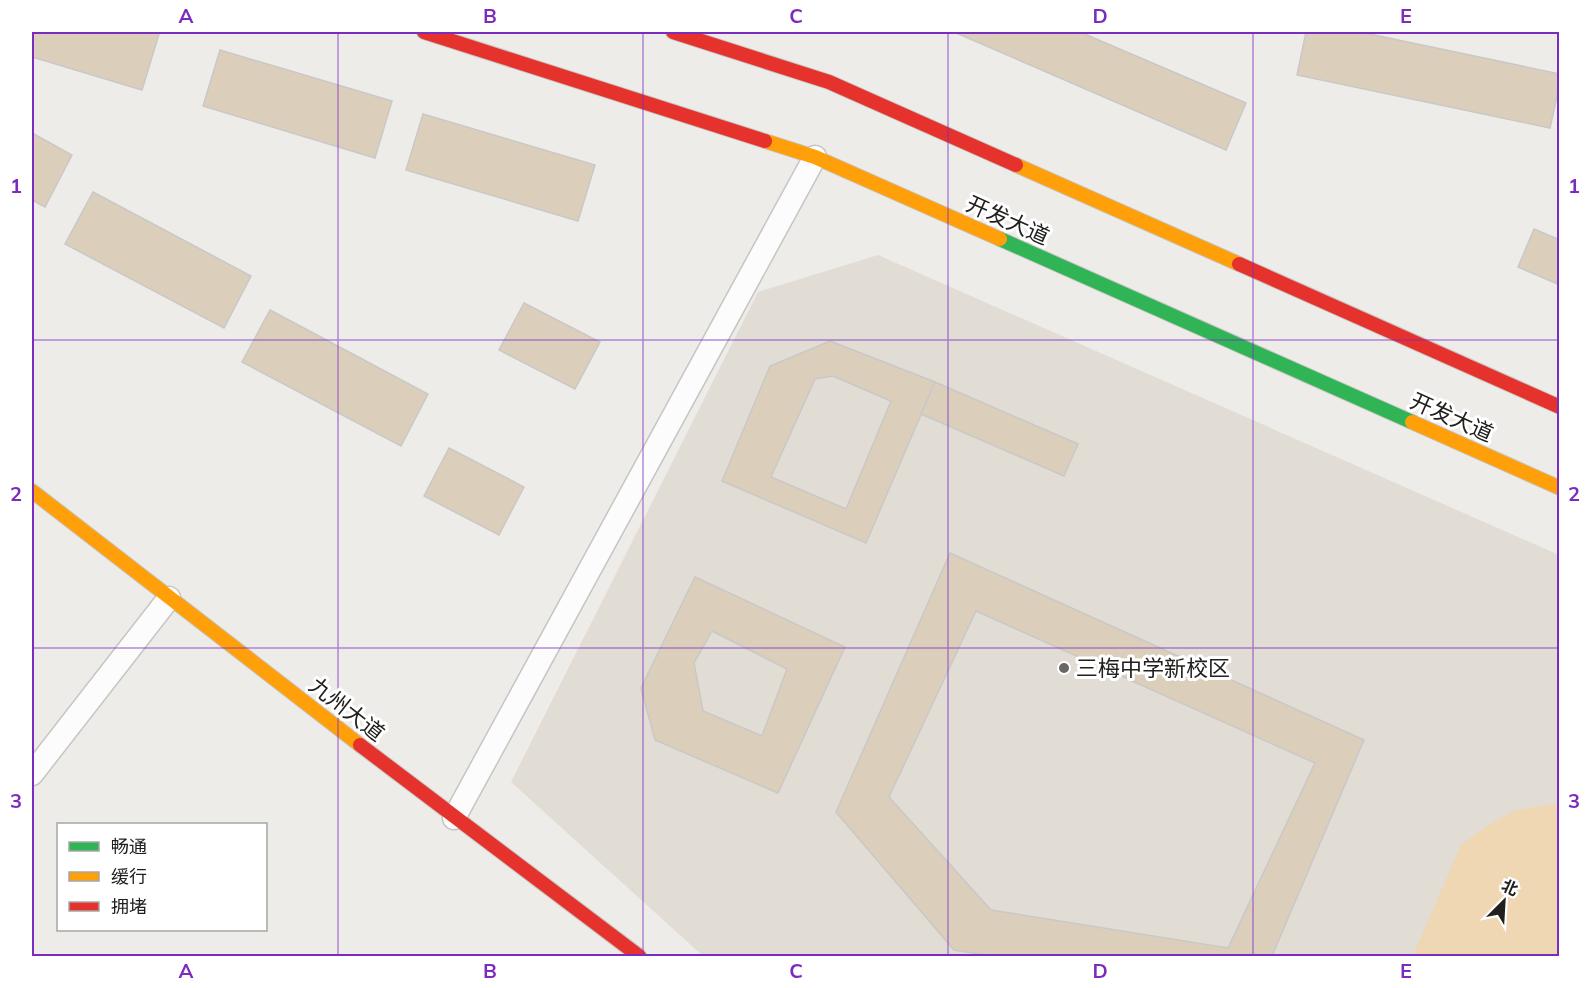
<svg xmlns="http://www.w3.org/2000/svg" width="1591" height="988" font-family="Mulish,'Noto Sans SC',sans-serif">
	<rect width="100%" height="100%" fill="#eeece9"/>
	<path fill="#e1dcd4" d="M 878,255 L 1559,555 L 1559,956 L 703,956 L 511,782 L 758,292 Z"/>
	<path fill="#efd7b3" d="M 1559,803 L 1559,956 L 1413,956 L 1461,845 L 1490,824 L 1514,811 Z"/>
	<path fill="#dbcfbc" stroke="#cac8c6" stroke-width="1.5" fill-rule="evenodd" d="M 32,32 L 151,32 L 159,34 L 142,90 L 32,57 Z
		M 954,32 L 1080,32 L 1246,103 L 1226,150 Z
		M 1306,32 L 1360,32 L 1560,74 L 1560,83 L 1550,128 L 1297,75 Z
		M 220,50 L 392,101 L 375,158 L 203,106 Z
		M 423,114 L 595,165 L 578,221 L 406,170 Z
		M 32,133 L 72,155 L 45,207 L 32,200 Z
		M 93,192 L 251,276 L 224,328 L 65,244 Z
		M 1534,229 L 1560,240 L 1560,285 L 1518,267 Z
		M 524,303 L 600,342 L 575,389 L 499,350 Z
		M 270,310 L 428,394 L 401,446 L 242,362 Z
		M 830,341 L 935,382 L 866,543 L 722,481 L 770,366 ZM 833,376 L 891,401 L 846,509 L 771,477 L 815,379 Z
		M 935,382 L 1078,444 L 1064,476 L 921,414 Z
		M 449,448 L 524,487 L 499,535 L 424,496 Z
		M 950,553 L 1364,740 L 1272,956 L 992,956 L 954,950 L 836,812 ZM 976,611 L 1315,763 L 1228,948 L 991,910 L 889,797 Z
		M 695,577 L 845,647 L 778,793 L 655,740 L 641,688 ZM 712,631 L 787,669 L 762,736 L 703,711 L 694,663 Z"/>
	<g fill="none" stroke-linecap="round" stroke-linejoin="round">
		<g stroke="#c6c5c3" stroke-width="25">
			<path id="street" d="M 32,774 L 169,598
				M 454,818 L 815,157"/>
		</g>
		<g stroke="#c6c5c3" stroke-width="16">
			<path id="fast" d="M 1000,239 L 1412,422"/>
		</g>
		<g stroke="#c6c5c3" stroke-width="16">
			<path id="slow" d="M 765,141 L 815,157 L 1000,239
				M 1016,165 L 1239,264
				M 1412,422 L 1560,488
				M 32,491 L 360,745"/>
		</g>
		<g stroke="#c6c5c3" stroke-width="16">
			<path id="jam" d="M 424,32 L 765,141
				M 673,32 L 829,82 L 1016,165
				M 1239,264 L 1560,407
				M 360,745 L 639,956"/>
		</g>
		<use href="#street" stroke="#fcfcfc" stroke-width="22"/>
		<use href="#fast" stroke="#30b455" stroke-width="14"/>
		<use href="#slow" stroke="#ff9f0a" stroke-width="14"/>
		<use href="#jam" stroke="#e5322d" stroke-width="14"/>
	</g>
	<path fill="none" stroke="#7b2cbf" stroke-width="1.5" stroke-opacity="0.55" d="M 338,32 L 338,956M 643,32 L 643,956M 948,32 L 948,956M 1253,32 L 1253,956M 32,340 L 1560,340M 32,648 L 1560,648"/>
	<circle fill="#696765" stroke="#fff" stroke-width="2" cx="1064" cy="668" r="6"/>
	<g text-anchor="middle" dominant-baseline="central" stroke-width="6" stroke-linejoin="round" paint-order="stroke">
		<g font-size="22" fill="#21201e" stroke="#fff">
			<text transform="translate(1008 220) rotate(24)">开发大道</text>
			<text transform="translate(1452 417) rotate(24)">开发大道</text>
			<text transform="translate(347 709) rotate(38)">九州大道</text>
		</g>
		<g font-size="22" fill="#21201e" stroke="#fff" text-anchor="start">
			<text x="1076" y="668">三梅中学新校区</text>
		</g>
	</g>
	<rect width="1591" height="988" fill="none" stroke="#ffffff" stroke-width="66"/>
	<rect x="57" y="823" width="210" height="108" fill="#ffffff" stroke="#a6a6a5" stroke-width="1.5"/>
	<rect x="69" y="842" width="30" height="9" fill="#30b455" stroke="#a6a6a5" stroke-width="1.5"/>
	<text x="111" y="853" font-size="18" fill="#21201e">畅通</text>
	<rect x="69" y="872" width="30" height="9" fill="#ff9f0a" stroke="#a6a6a5" stroke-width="1.5"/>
	<text x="111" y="883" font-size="18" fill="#21201e">缓行</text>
	<rect x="69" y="902" width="30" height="9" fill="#e5322d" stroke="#a6a6a5" stroke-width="1.5"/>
	<text x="111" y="913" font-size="18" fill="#21201e">拥堵</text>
	<g transform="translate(1504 901) rotate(24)" stroke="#ffffff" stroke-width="4.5" paint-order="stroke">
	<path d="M0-4.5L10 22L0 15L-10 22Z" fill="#21201e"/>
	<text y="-9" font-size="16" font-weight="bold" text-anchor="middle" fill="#21201e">北</text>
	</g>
	<rect x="33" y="33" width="1525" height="922" fill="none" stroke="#7b2cbf" stroke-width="2"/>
	<g font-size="20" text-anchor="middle" font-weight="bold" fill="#7b2cbf">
		<text x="186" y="23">A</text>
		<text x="490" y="23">B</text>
		<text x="796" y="23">C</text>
		<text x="1100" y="23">D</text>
		<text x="1406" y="23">E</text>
		<text x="16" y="193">1</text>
		<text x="1574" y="193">1</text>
		<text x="16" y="501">2</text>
		<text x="1574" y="501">2</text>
		<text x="16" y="808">3</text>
		<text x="1574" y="808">3</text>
		<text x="186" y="978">A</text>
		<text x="490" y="978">B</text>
		<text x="796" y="978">C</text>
		<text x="1100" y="978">D</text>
		<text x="1406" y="978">E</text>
	</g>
</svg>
